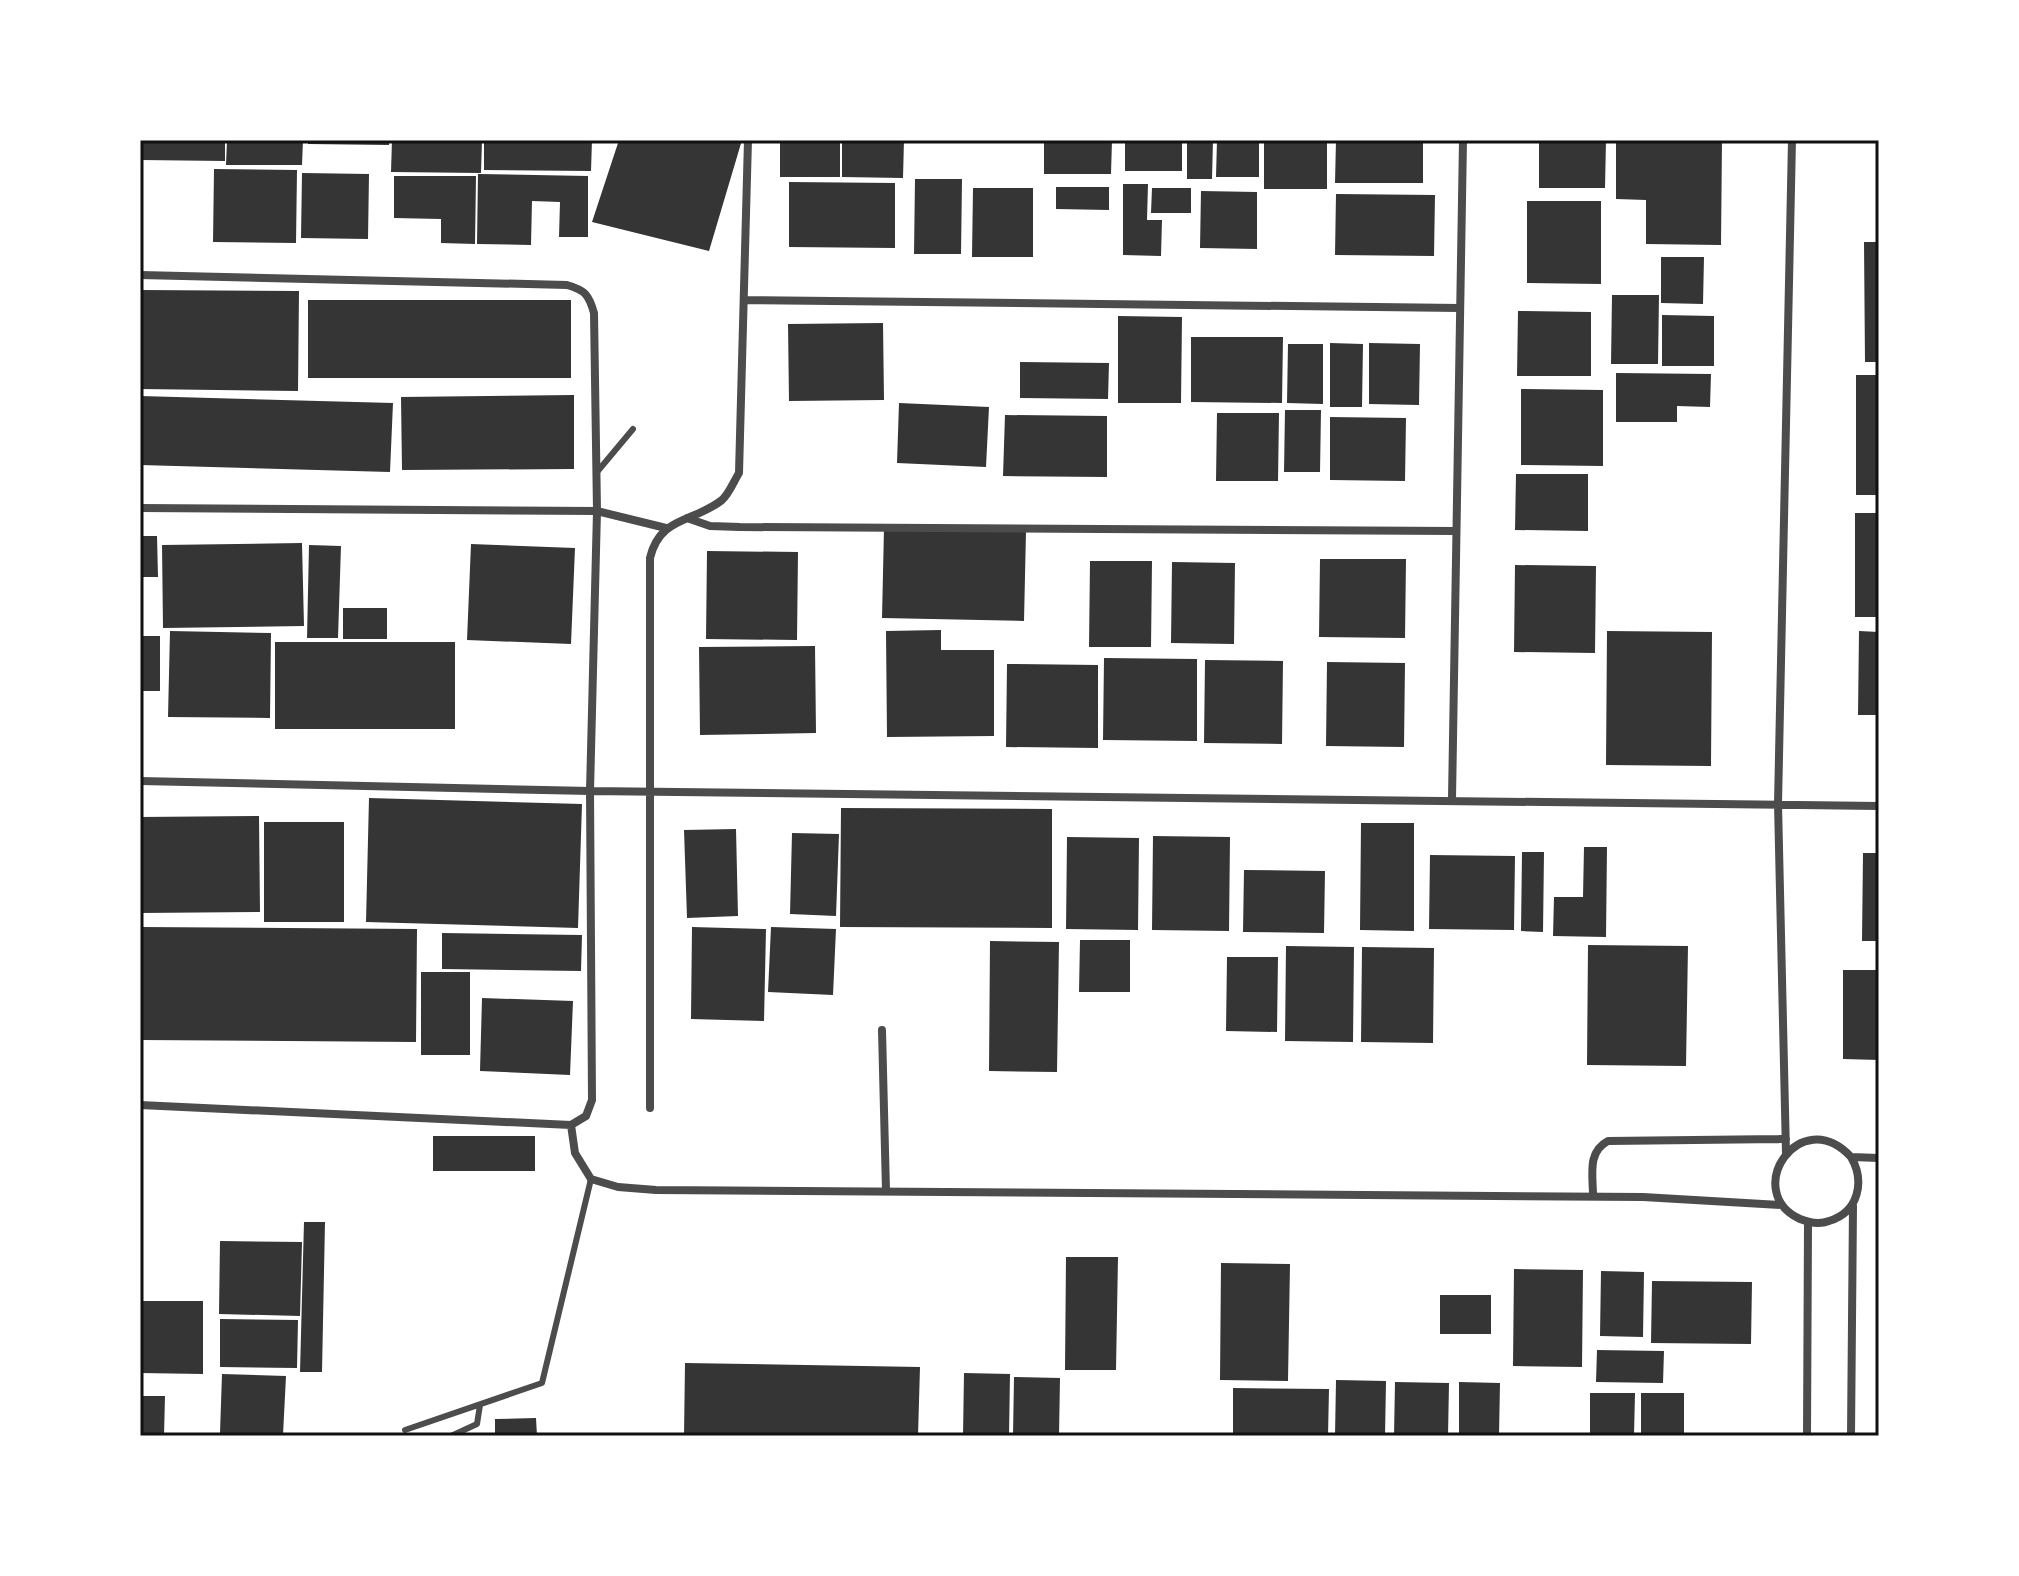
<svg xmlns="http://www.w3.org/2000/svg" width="2019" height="1576" font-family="'Public Sans',sans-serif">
	<rect width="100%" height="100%" fill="#fff"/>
	<path fill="#353535" d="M 140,140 L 225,140 L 225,161 L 140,160 Z
		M 227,140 L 303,140 L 302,165 L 226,165 Z
		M 308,140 L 389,140 L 389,145 L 308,144 Z
		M 392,140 L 482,140 L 481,173 L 391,172 Z
		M 484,140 L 592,140 L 591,171 L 484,170 Z
		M 619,140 L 742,140 L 709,251 L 592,222 Z
		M 780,140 L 840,140 L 840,177 L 780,177 Z
		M 842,140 L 904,140 L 903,178 L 842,177 Z
		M 1044,140 L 1112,140 L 1111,174 L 1044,174 Z
		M 1125,140 L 1182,140 L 1182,171 L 1125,171 Z
		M 1187,140 L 1213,140 L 1212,179 L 1187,179 Z
		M 1217,140 L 1259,140 L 1259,177 L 1216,177 Z
		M 1264,140 L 1327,140 L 1327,189 L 1264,189 Z
		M 1336,140 L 1423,140 L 1423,183 L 1335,183 Z
		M 1539,140 L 1606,140 L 1605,188 L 1539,188 Z
		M 1616,140 L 1722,140 L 1721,245 L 1646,244 L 1646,200 L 1616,199 Z
		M 214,169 L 297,170 L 296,243 L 213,242 Z
		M 302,173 L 369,174 L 368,239 L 301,238 Z
		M 478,174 L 588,176 L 588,237 L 559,237 L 560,202 L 532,201 L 531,245 L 477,244 Z
		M 394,176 L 476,176 L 475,244 L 441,243 L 441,219 L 394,218 Z
		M 915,179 L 962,179 L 961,254 L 914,254 Z
		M 789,182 L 895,183 L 895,248 L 789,247 Z
		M 1123,184 L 1148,184 L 1147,220 L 1162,220 L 1161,256 L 1123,255 Z
		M 1056,187 L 1109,187 L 1109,210 L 1056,209 Z
		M 973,188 L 1033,188 L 1033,257 L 972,257 Z
		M 1152,188 L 1191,188 L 1191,213 L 1151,213 Z
		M 1201,191 L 1257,192 L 1257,249 L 1200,248 Z
		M 1336,194 L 1435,195 L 1434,256 L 1335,255 Z
		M 1527,201 L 1601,201 L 1601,284 L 1527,283 Z
		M 1864,242 L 1879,242 L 1879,362 L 1865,362 Z
		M 1661,257 L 1704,257 L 1703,304 L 1661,303 Z
		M 140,290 L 299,291 L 298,391 L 140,389 Z
		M 1612,295 L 1659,295 L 1658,364 L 1611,364 Z
		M 308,300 L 571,300 L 571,378 L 308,378 Z
		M 1518,311 L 1591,312 L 1591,376 L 1517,376 Z
		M 1662,315 L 1714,316 L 1714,366 L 1662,366 Z
		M 1118,316 L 1182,317 L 1181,403 L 1118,403 Z
		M 883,323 L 884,400 L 789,401 L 788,324 Z
		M 1191,337 L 1283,337 L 1282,403 L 1191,402 Z
		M 1330,343 L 1363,344 L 1362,407 L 1330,407 Z
		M 1369,343 L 1420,344 L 1419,405 L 1369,404 Z
		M 1288,344 L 1323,344 L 1323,404 L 1287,403 Z
		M 1020,362 L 1109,363 L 1108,399 L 1020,398 Z
		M 1616,373 L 1711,374 L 1710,407 L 1677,406 L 1677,422 L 1616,422 Z
		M 1856,375 L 1879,375 L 1879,495 L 1856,495 Z
		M 1521,389 L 1603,390 L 1603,466 L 1521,465 Z
		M 574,395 L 574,469 L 402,470 L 401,397 Z
		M 140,396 L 393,403 L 390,472 L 140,465 Z
		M 899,403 L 989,407 L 986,467 L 897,463 Z
		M 1285,410 L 1321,410 L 1320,472 L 1284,472 Z
		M 1217,413 L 1279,413 L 1278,481 L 1216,481 Z
		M 1005,415 L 1107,416 L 1107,477 L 1003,476 Z
		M 1330,417 L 1406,418 L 1405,481 L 1330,480 Z
		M 1516,474 L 1588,474 L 1588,531 L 1515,530 Z
		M 1855,513 L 1879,513 L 1879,617 L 1855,617 Z
		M 884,528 L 1026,531 L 1024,621 L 882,618 Z
		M 140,536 L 157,536 L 158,577 L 140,577 Z
		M 302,543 L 304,626 L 163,628 L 162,545 Z
		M 471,544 L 575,548 L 571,644 L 467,640 Z
		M 309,545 L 341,546 L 338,638 L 307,638 Z
		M 707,551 L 798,552 L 797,640 L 706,639 Z
		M 1320,559 L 1406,559 L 1405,638 L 1319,637 Z
		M 1090,561 L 1152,561 L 1151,647 L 1089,647 Z
		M 1172,562 L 1235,563 L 1234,644 L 1171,643 Z
		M 1515,565 L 1596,566 L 1595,653 L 1514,652 Z
		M 343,608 L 387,608 L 387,639 L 343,639 Z
		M 941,630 L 941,650 L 994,650 L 994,736 L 887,737 L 886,631 Z
		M 170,631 L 271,633 L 270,718 L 168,717 Z
		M 1607,631 L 1712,632 L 1711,766 L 1606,765 Z
		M 1859,631 L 1879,632 L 1879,715 L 1858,715 Z
		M 140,636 L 160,636 L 160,691 L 140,691 Z
		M 275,642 L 455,642 L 455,729 L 275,729 Z
		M 815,646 L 816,733 L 700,735 L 699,647 Z
		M 1104,658 L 1197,659 L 1197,741 L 1103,740 Z
		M 1205,660 L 1283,661 L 1282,744 L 1204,743 Z
		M 1327,662 L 1405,663 L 1404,747 L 1326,746 Z
		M 1007,664 L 1098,665 L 1098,748 L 1006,747 Z
		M 369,798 L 582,804 L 578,928 L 366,922 Z
		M 841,808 L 1052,809 L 1052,928 L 840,927 Z
		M 259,816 L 260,912 L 140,913 L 140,817 Z
		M 264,822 L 344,822 L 344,922 L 264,922 Z
		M 1361,823 L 1414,823 L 1414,931 L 1360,930 Z
		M 736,829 L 738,916 L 687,918 L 684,830 Z
		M 792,833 L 839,834 L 836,916 L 790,914 Z
		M 1153,836 L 1230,837 L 1229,931 L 1152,930 Z
		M 1067,837 L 1139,838 L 1138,930 L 1066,929 Z
		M 1584,847 L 1607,847 L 1606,937 L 1553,936 L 1554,897 L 1583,897 Z
		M 1522,852 L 1544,852 L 1543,932 L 1521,931 Z
		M 1863,853 L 1879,853 L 1879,941 L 1862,941 Z
		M 1430,855 L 1515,856 L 1514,930 L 1429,929 Z
		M 1244,870 L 1325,871 L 1324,933 L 1243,932 Z
		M 140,927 L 417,929 L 416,1042 L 140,1040 Z
		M 692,927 L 766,929 L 764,1021 L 691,1019 Z
		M 771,927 L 836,929 L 833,995 L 768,992 Z
		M 442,933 L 582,935 L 581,971 L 442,969 Z
		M 1080,940 L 1130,940 L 1130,992 L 1079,992 Z
		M 990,941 L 1059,942 L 1057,1072 L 989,1071 Z
		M 1588,945 L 1688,946 L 1686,1066 L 1587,1065 Z
		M 1286,946 L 1354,947 L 1353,1042 L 1285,1041 Z
		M 1362,947 L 1434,948 L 1433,1043 L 1361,1042 Z
		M 1227,957 L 1278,957 L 1277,1032 L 1226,1031 Z
		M 1843,970 L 1879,970 L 1879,1060 L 1843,1059 Z
		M 421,972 L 470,972 L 470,1055 L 421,1055 Z
		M 482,998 L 573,1001 L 570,1075 L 480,1071 Z
		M 433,1136 L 535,1136 L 535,1171 L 433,1171 Z
		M 304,1222 L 325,1222 L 322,1372 L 300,1372 Z
		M 220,1241 L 302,1242 L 300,1316 L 219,1314 Z
		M 1066,1257 L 1118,1257 L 1116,1370 L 1065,1370 Z
		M 1221,1263 L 1290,1264 L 1288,1381 L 1220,1380 Z
		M 1514,1269 L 1583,1270 L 1582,1367 L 1513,1366 Z
		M 1601,1271 L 1644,1272 L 1643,1337 L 1600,1336 Z
		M 1652,1281 L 1752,1282 L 1751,1344 L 1651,1343 Z
		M 1440,1295 L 1491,1295 L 1491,1334 L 1440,1334 Z
		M 140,1301 L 203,1301 L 203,1374 L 140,1373 Z
		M 220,1319 L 298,1320 L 297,1368 L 220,1367 Z
		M 1597,1350 L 1664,1351 L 1663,1383 L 1596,1382 Z
		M 685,1363 L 920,1367 L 918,1436 L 684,1436 Z
		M 964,1373 L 1010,1374 L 1009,1436 L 963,1436 Z
		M 222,1374 L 286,1376 L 283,1435 L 220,1433 Z
		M 1014,1377 L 1060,1378 L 1059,1436 L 1013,1436 Z
		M 1336,1380 L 1386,1381 L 1385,1436 L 1335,1436 Z
		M 1395,1382 L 1449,1383 L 1448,1436 L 1394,1436 Z
		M 1459,1382 L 1500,1383 L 1499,1436 L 1459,1436 Z
		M 1233,1388 L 1329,1389 L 1328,1436 L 1233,1436 Z
		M 1590,1393 L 1635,1393 L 1634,1436 L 1590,1436 Z
		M 1641,1393 L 1684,1393 L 1684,1436 L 1641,1436 Z
		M 140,1396 L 165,1396 L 164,1436 L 140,1436 Z
		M 536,1418 L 537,1436 L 495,1436 L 495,1419 Z"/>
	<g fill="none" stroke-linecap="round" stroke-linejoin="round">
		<path stroke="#4c4c4c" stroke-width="6" d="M 597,472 L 633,429
			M 405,1430 L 542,1383 L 591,1179
			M 451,1436 L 477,1424 L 480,1405"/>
		<path stroke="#4c4c4c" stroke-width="8" d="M 140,275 L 567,285 C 585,290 589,295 594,313 L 597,511 L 590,791 L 592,1100 L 586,1116 L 571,1125
			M 745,300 L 1460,308
			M 140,508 L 597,511 L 666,528
			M 687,518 L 710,526 L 740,527 L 1456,531
			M 140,781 L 590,791 L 1879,806
			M 1452,799 L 1463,140
			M 882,1030 L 886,1191
			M 140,1105 L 571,1125
			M 650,1108 L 650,558 C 660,516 693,523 722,500 C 729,494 734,481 739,473 L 748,140
			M 571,1125 L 575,1153 L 591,1179 L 618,1187 L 656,1190 L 1643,1197 L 1782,1205
			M 1786,1153 L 1778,804 L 1792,140
			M 1851,1157 C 1865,1181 1859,1212 1829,1221 C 1819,1225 1810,1223 1800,1219 C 1741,1192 1800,1102 1851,1157 L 1879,1158
			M 1593,1196 C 1593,1175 1587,1152 1608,1141 L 1786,1139
			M 1807,1436 L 1808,1223
			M 1851,1436 L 1853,1206"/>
	</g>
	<rect width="2019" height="1576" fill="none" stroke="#ffffff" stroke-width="284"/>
	<rect x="142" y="142" width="1735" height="1292" fill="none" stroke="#111" stroke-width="3"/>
</svg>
